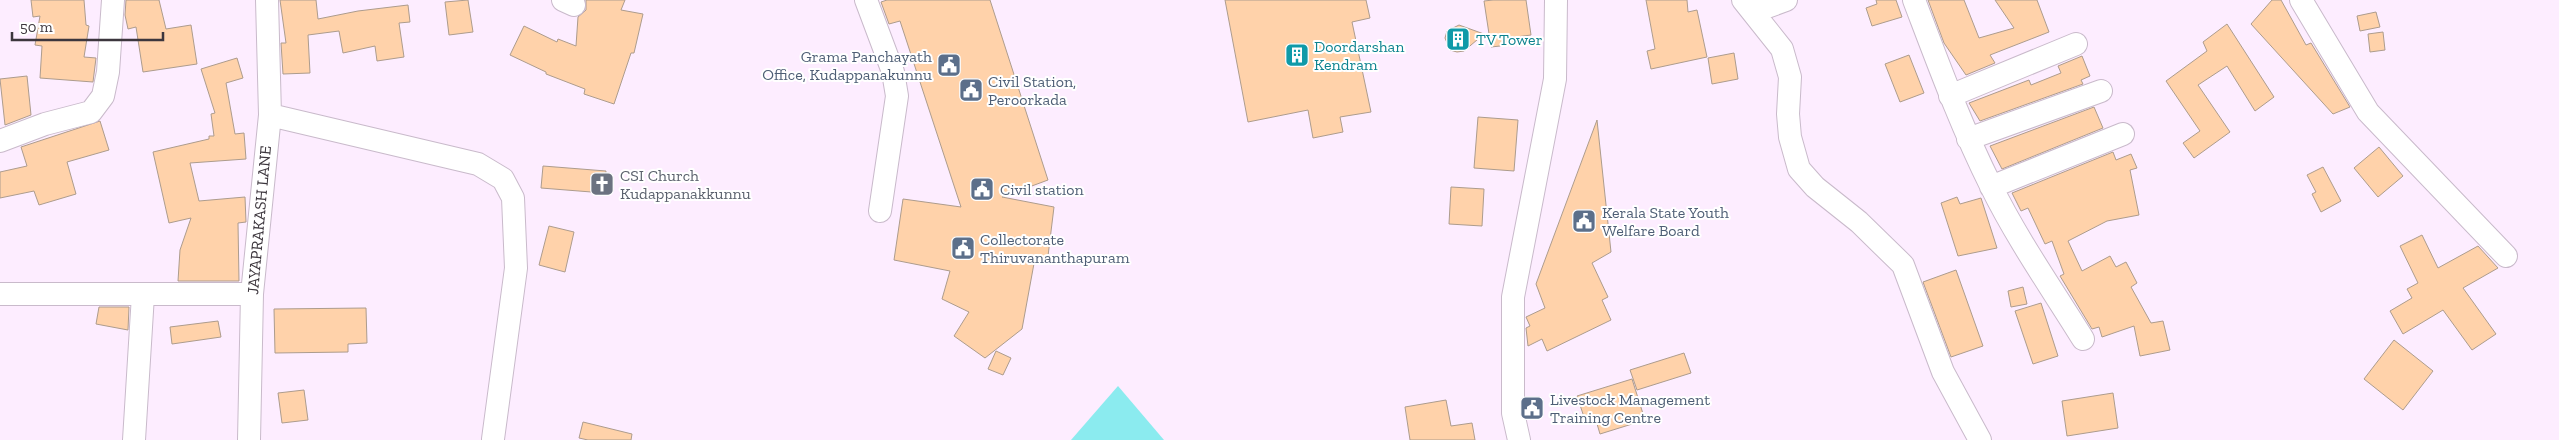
<svg xmlns="http://www.w3.org/2000/svg" width="2559" height="440" font-family="'Zilla Slab',serif">
	<rect width="100%" height="100%" fill="#fdedff"/>
	<path fill="#8bebef" d="M 1118,386 L 1164,440 L 1071,440 Z"/>
	<path fill="#ffd2aa" stroke="#ad9c8d" d="M 31,0 L 84,0 L 86,25 L 89,26 L 84,57 L 96,58 L 93,82 L 40,78 L 42,46 L 35,45 L 40,16 L 33,17 Z
		M 126,0 L 159,0 L 166,29 L 191,25 L 197,64 L 143,72 L 136,27 L 128,29 L 125,15 Z
		M 280,0 L 316,0 L 318,19 L 358,11 L 408,5 L 410,22 L 399,23 L 404,57 L 377,61 L 375,46 L 343,53 L 339,31 L 308,35 L 310,73 L 283,74 L 281,43 L 286,43 Z
		M 468,0 L 473,32 L 449,35 L 445,2 Z
		M 586,0 L 625,0 L 621,10 L 643,14 L 634,53 L 631,53 L 614,104 L 584,94 L 585,89 L 546,74 L 546,72 L 510,55 L 524,26 L 557,42 L 558,39 L 576,46 L 578,17 L 586,10 Z
		M 887,0 L 990,0 L 1048,180 L 1002,197 L 1054,207 L 1048,256 L 1035,258 L 1022,329 L 985,358 L 954,336 L 969,312 L 942,299 L 950,271 L 894,260 L 903,199 L 961,207 L 900,21 L 889,24 L 881,2 Z
		M 1225,0 L 1366,0 L 1370,18 L 1352,22 L 1371,112 L 1340,117 L 1343,132 L 1313,138 L 1308,110 L 1248,122 Z
		M 1493,0 L 1526,0 L 1531,35 L 1516,37 L 1518,44 L 1491,47 L 1484,1 Z
		M 1646,0 L 1687,0 L 1688,12 L 1697,10 L 1707,57 L 1651,69 L 1647,51 L 1655,49 Z
		M 1876,0 L 1896,0 L 1902,17 L 1872,26 L 1866,8 L 1877,4 Z
		M 1928,0 L 1964,0 L 1979,38 L 2014,28 L 1995,0 L 2037,0 L 2049,32 L 1990,55 L 1995,63 L 1966,75 L 1944,43 Z
		M 2272,0 L 2281,0 L 2306,45 L 2311,43 L 2350,107 L 2333,114 L 2251,24 Z
		M 2376,12 L 2380,27 L 2360,31 L 2357,16 Z
		M 2227,24 L 2274,97 L 2255,111 L 2227,66 L 2198,85 L 2230,132 L 2194,158 L 2183,143 L 2200,131 L 2166,81 L 2207,51 L 2203,42 Z
		M 1459,25 L 1484,34 L 1464,51 L 1457,52 L 1450,50 L 1445,38 L 1447,31 Z
		M 2383,32 L 2385,50 L 2370,52 L 2368,34 Z
		M 1734,53 L 1738,79 L 1712,84 L 1708,58 Z
		M 1909,55 L 1924,93 L 1900,102 L 1885,64 Z
		M 2082,56 L 2090,76 L 2081,80 L 2083,84 L 1980,121 L 1969,103 L 2029,80 L 2031,85 L 2061,73 L 2058,66 Z
		M 237,58 L 243,78 L 226,83 L 235,134 L 244,133 L 246,159 L 190,163 L 199,201 L 245,197 L 246,222 L 238,223 L 239,281 L 178,281 L 180,250 L 191,218 L 169,223 L 153,152 L 209,139 L 209,136 L 214,136 L 211,114 L 215,113 L 201,69 Z
		M 27,76 L 31,115 L 5,125 L 0,79 Z
		M 2094,107 L 2103,128 L 2002,169 L 1990,146 Z
		M 1478,117 L 1518,120 L 1514,171 L 1474,168 Z
		M 1597,120 L 1611,252 L 1592,263 L 1608,297 L 1602,300 L 1611,320 L 1547,351 L 1542,339 L 1528,346 L 1526,328 L 1530,326 L 1526,317 L 1545,308 L 1536,284 Z
		M 100,121 L 109,150 L 67,162 L 76,194 L 39,205 L 34,191 L 0,198 L 0,172 L 27,166 L 21,147 Z
		M 2379,147 L 2403,176 L 2378,197 L 2354,168 Z
		M 2113,152 L 2116,160 L 2131,154 L 2137,168 L 2130,170 L 2139,215 L 2107,221 L 2068,241 L 2082,271 L 2110,256 L 2116,267 L 2126,262 L 2137,283 L 2131,287 L 2151,323 L 2163,321 L 2170,350 L 2140,356 L 2134,326 L 2102,337 L 2099,327 L 2092,329 L 2060,276 L 2064,274 L 2052,241 L 2045,244 L 2028,208 L 2021,211 L 2012,193 Z
		M 543,166 L 606,171 L 604,193 L 541,188 Z
		M 2323,167 L 2341,201 L 2321,212 L 2312,194 L 2316,192 L 2307,175 Z
		M 1451,187 L 1484,189 L 1482,226 L 1449,224 Z
		M 1957,197 L 1960,204 L 1981,198 L 1997,248 L 1958,256 L 1941,203 Z
		M 549,226 L 574,232 L 565,272 L 539,265 Z
		M 2422,235 L 2438,268 L 2478,246 L 2498,268 L 2463,288 L 2496,334 L 2472,350 L 2443,310 L 2403,334 L 2390,311 L 2412,298 L 2407,289 L 2418,283 L 2400,246 Z
		M 1956,270 L 1983,346 L 1951,357 L 1923,282 Z
		M 2023,287 L 2027,304 L 2011,307 L 2008,291 Z
		M 2041,303 L 2058,356 L 2033,364 L 2015,311 Z
		M 99,307 L 129,307 L 128,330 L 96,324 Z
		M 366,308 L 367,343 L 348,344 L 348,352 L 275,353 L 274,309 Z
		M 218,321 L 221,337 L 172,344 L 170,327 Z
		M 2394,340 L 2433,371 L 2403,410 L 2364,379 Z
		M 996,351 L 1011,358 L 1003,375 L 988,369 Z
		M 1684,353 L 1691,373 L 1637,390 L 1630,370 Z
		M 1632,379 L 1645,420 L 1600,434 L 1595,417 L 1585,420 L 1577,396 Z
		M 304,390 L 308,420 L 282,423 L 278,393 Z
		M 2113,393 L 2118,428 L 2067,436 L 2062,401 Z
		M 1446,400 L 1451,426 L 1472,423 L 1475,440 L 1410,440 L 1405,407 Z
		M 583,422 L 632,434 L 631,440 L 588,440 L 579,438 Z"/>
	<g fill="none" stroke-linecap="round" stroke-linejoin="round">
		<g stroke="#c9bacb" stroke-width="24">
			<path id="minor" d="M 563,0 L 574,5
				M 866,0 L 893,72 L 897,96 L 880,211
				M 1743,0 L 1782,49 L 1790,77 L 1788,114 L 1790,137 L 1799,169 L 1815,187 L 1859,222 L 1903,265 L 1943,372 L 1980,440
				M 1914,0 C 1938,63 1961,126 1991,186 C 2017,239 2052,289 2083,339
				M 2301,0 L 2368,112 L 2506,256
				M 1753,12 L 1786,0
				M 1950,96 L 2076,44
				M 270,115 L 478,164 L 503,179 L 513,198 L 516,268 L 493,439
				M 1968,139 L 2101,91
				M 0,141 L 45,124 L 91,112 L 103,96 L 108,72 L 113,0
				M 1991,187 L 2123,134
				M 0,294 L 252,294
				M 134,440 L 143,295
				M 249,440 L 252,294 L 270,115 L 267,0
				M 1519,440 L 1513,413 L 1513,297 L 1555,79 L 1556,0"/>
		</g>
		<use href="#minor" stroke="#fff" stroke-width="22"/>
	</g>
	<defs>
		<g id="building-square" transform="scale(1.25)"><rect x="-9" y="-9" width="18" height="18" rx="4" fill="#0f9aa8" stroke="#fff"/><path d="M-4-6H4V6H1V3H-1V6H-4ZM-2.5-4.3h1.7v1.8h-1.7ZM.8-4.3h1.7v1.8H.8ZM-2.5-1h1.7V.8h-1.7ZM.8-1h1.7V.8H.8Z" fill="#fff"/></g>
		<g id="civic-square" transform="scale(1.25)"><rect x="-9" y="-9" width="18" height="18" rx="4" fill="#5c6f8a" stroke="#fff"/><path d="M-.6-6.5H3V-4.5H.6V-3L4-1V1h2V6H-6V1h2V-1L-.6-3ZM-1.2 2.5V6h2.4V2.5Z" fill="#fff"/></g>
		<g id="church-square" transform="scale(1.25)"><rect x="-9" y="-9" width="18" height="18" rx="4" fill="#6b7280" stroke="#fff"/><path d="M-1.2-6h2.4v3.5h3.3v2.4h-3.3V6h-2.4V-.1h-3.3v-2.4h3.3Z" fill="#fff"/></g>
	</defs>
	<g fill-rule="evenodd">
		<use href="#building-square" x="1458" y="39"/>
		<use href="#building-square" x="1297" y="55"/>
		<use href="#civic-square" x="949" y="65"/>
		<use href="#civic-square" x="971" y="90"/>
		<use href="#church-square" x="602" y="184"/>
		<use href="#civic-square" x="982" y="189"/>
		<use href="#civic-square" x="1584" y="221"/>
		<use href="#civic-square" x="963" y="248"/>
		<use href="#civic-square" x="1532" y="408"/>
	</g>
	<g text-anchor="middle" dominant-baseline="central" stroke-width="4" stroke-linejoin="round" paint-order="stroke">
		<g font-size="16" fill="#0d838f" stroke="#fff" text-anchor="start">
			<text x="1476" y="39">TV Tower</text>
			<text x="1314" y="46">Doordarshan<tspan x="1314" dy="18">Kendram</tspan></text>
		</g>
		<g font-size="16" fill="#4e5e75" stroke="#fff" text-anchor="start">
			<text x="932" y="56" text-anchor="end">Grama Panchayath<tspan x="932" dy="18">Office, Kudappanakunnu</tspan></text>
			<text x="988" y="81">Civil Station,<tspan x="988" dy="18">Peroorkada</tspan></text>
			<text x="1000" y="189">Civil station</text>
			<text x="1602" y="212">Kerala State Youth<tspan x="1602" dy="18">Welfare Board</tspan></text>
			<text x="980" y="239">Collectorate<tspan x="980" dy="18">Thiruvananthapuram</tspan></text>
			<text x="1550" y="399">Livestock Management<tspan x="1550" dy="18">Training Centre</tspan></text>
		</g>
		<g font-size="16" fill="#5b616d" stroke="#fff" text-anchor="start">
			<text x="620" y="175">CSI Church<tspan x="620" dy="18">Kudappanakkunnu</tspan></text>
		</g>
		<g font-size="16" fill="#3c363d" stroke="#fff">
			<text transform="translate(259 220) rotate(-85)">JAYAPRAKASH LANE</text>
		</g>
	</g>
	<path d="M12 32v8h151v-8" fill="none" stroke="#3c363d" stroke-width="2.5"/>
	<text x="20" y="32" font-size="15" fill="#3c363d" stroke="#ffffff" stroke-width="4" paint-order="stroke">50 m</text>
</svg>
